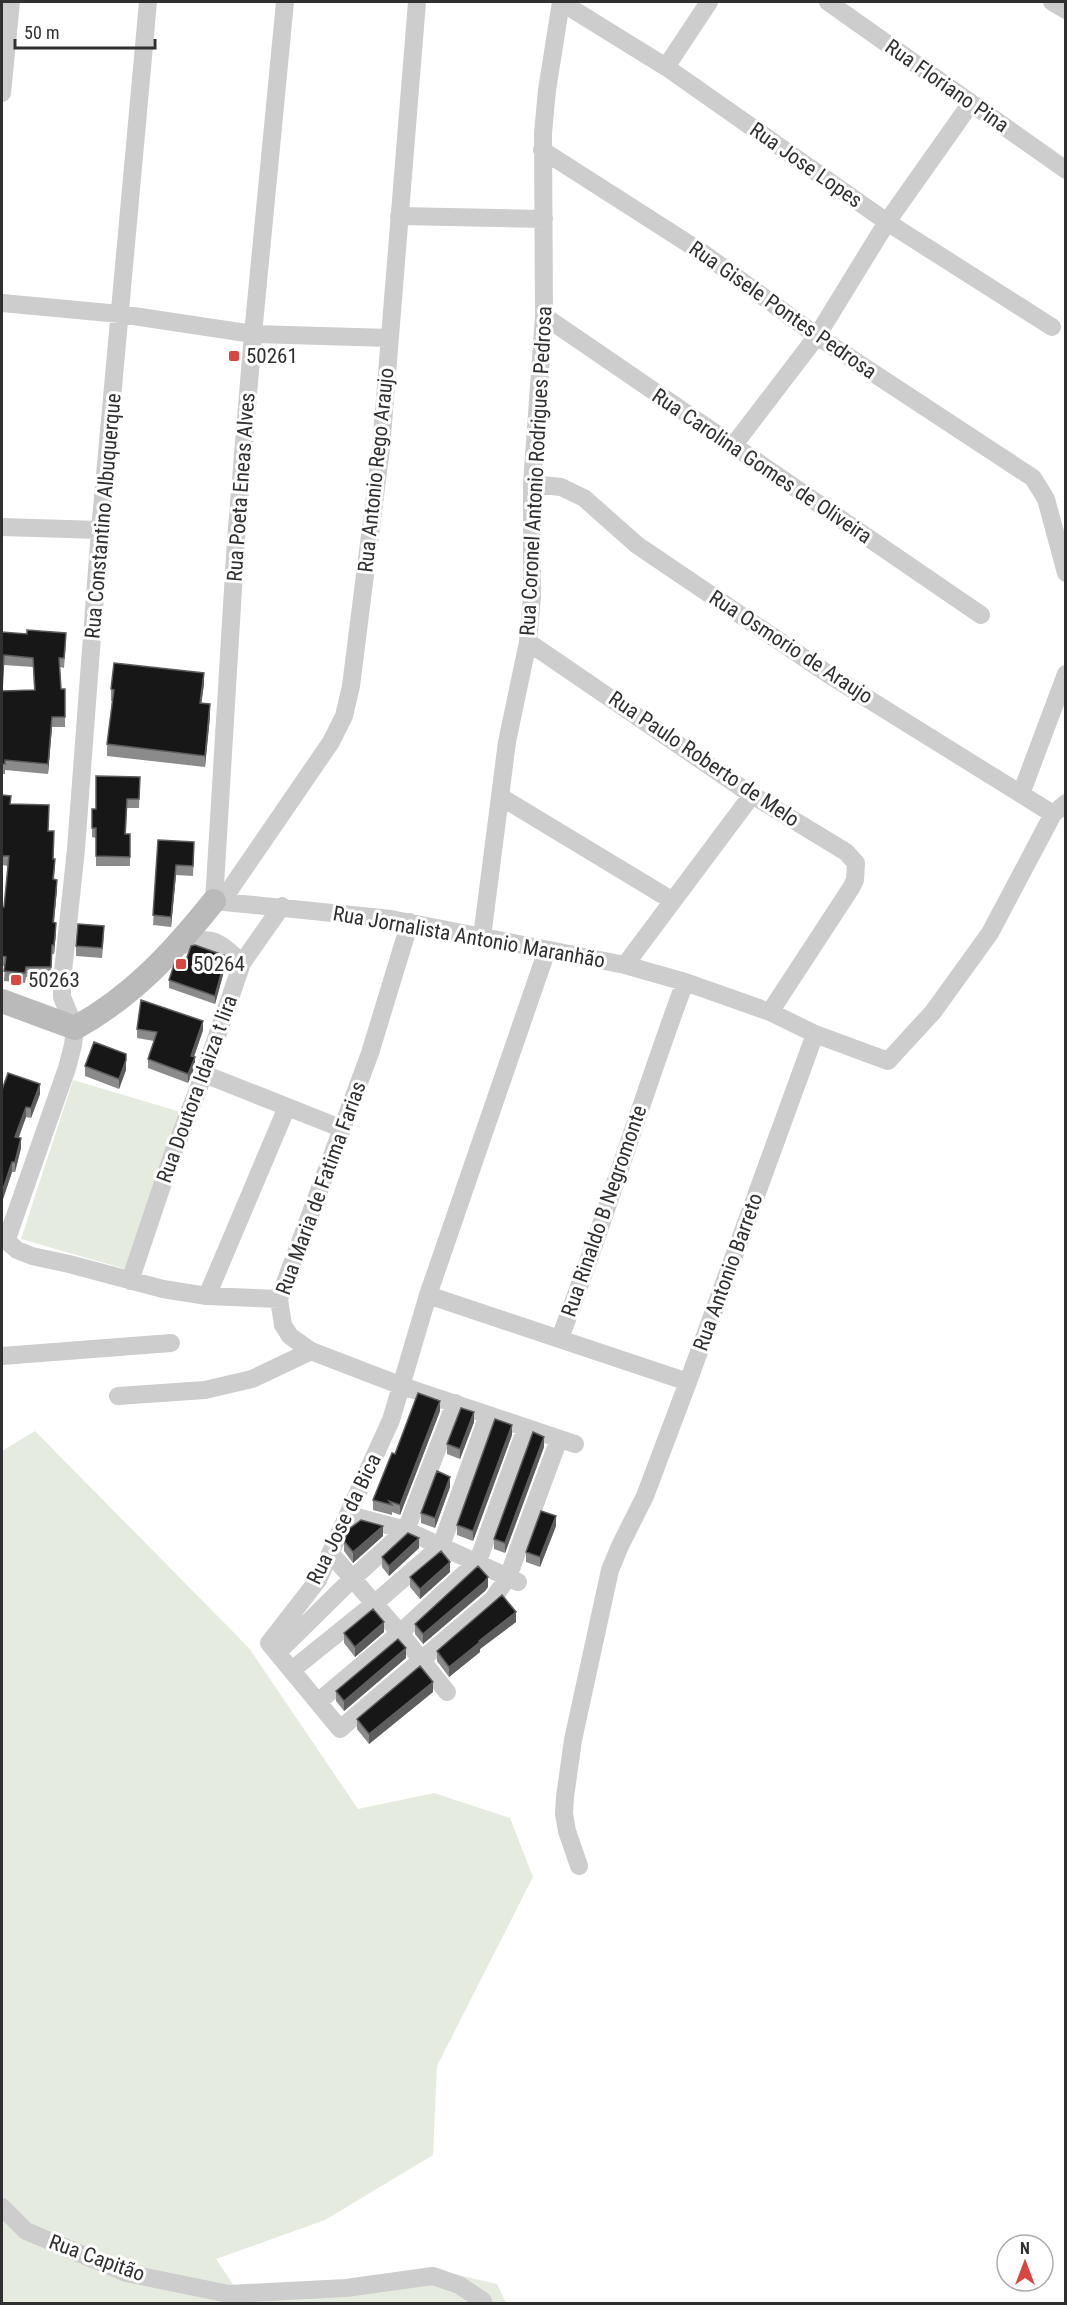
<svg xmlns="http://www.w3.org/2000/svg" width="1067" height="2305" font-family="'Roboto Condensed',sans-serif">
	<rect width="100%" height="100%" fill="#fff"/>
	<path fill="#e5ecdf" d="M 73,1080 L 181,1112 L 125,1269 L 21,1239 Z
		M 35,1431 L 249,1648 L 358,1809 L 434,1793 L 510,1818 L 533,1877 L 437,2066 L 433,2155 L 325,2220 L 216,2259 L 237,2290 L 441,2271 L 497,2284 L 506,2303 L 2,2304 L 2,1451 Z"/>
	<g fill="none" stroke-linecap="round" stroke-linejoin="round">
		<path stroke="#cdcdcd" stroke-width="18" d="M 148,2 L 100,530 L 76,849 L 62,981 L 62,997 L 75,1028 L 73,1045 L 67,1068 L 8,1236 L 9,1243 L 17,1250 L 32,1256 L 69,1264 L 163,1289 L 207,1296 L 279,1299
			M 285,2 L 253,334 L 236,540 L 214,901 L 391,919 L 625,965 L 685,982 L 770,1012 L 815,1034 L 888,1061 L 933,1012 L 990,933 L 1053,814 L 1066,803
			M 561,2 L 666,67 L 887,222 L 1052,327
			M 828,2 L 1066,170
			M 1052,2 L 1066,10
			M 666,67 L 709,2
			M 2,93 L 11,2
			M 542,150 L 703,253 L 817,336 L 1033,478 L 1046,499 L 1066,573
			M 399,216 L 544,219
			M 2,303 L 120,314 L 253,334 L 390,338
			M 544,316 L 981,615
			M 733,446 L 817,336 L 887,222 L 971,103
			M 532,484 L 561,487 L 584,498 L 637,545 L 828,674 L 1053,814
			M 2,527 L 100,530
			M 528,642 L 752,795 L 846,852 L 856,863 L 855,880 L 851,888 L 770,1012
			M 1021,794 L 1066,674
			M 501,797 L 673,901
			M 222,901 L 331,742 L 344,716 L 351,686 L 381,448 L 417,2
			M 410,922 L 370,1053 L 279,1299 L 283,1325 L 290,1336 L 311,1351 L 402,1386 L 575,1444
			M 482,937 L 507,742 L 528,642 L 532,596 L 532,484 L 544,316 L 543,133 L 547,90 L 561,2
			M 177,947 C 212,935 215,938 242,963
			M 547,950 L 428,1295 L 391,1420 L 318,1580 L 269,1643 L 340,1729 L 493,1599 L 508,1577 L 559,1439
			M 625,965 L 752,795
			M 204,1074 L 343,1129
			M 130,1281 L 172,1156 L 204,1074 L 242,963 L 282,906
			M 428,1295 L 688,1382 L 815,1034
			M 207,1296 L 287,1107
			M 560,1338 C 605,1221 641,1100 685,982
			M 2,1356 L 171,1343
			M 118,1396 L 205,1390 L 252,1379 L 311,1351
			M 349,1515 L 406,1530 L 518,1582
			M 331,1554 L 400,1633 L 447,1692
			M 277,1653 L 352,1579 L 406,1530 L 455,1403
			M 292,1670 L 375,1603 L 441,1546 L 488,1415
			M 318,1702 L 400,1633 L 478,1561 L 526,1428
			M 579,1866 L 567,1831 L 564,1814 L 565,1797 L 573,1740 L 610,1570 L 620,1546 L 645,1496 L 688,1382
			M 2,2207 L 26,2231 L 126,2273 L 229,2294 L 346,2288 L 433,2276 L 459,2285 L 483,2301"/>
		<path stroke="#bababa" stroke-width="24" d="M 2,1001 L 75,1028 C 134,995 172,953 214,901"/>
	</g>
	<path fill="#8b8b8b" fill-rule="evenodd" d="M 2,632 L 66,643 L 64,668 L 60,667 L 61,689 L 65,689 L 65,727 L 52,727 L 48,774 L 5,770 L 5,774 L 2,774 ZM 4,665 L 33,667 L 34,690 L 2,691 Z
		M 204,684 L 201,703 L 210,716 L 205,767 L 107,756 L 107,744 L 112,701 L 111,701 L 111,689 Z
		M 140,777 L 139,808 L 127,808 L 126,834 L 130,834 L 130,866 L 96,866 L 96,838 L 92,837 L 92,809 L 96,809 Z
		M 2,795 L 11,804 L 49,831 L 55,868 L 54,879 L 57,889 L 54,922 L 56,932 L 54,954 L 52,954 L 51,976 L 26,977 L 25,983 L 4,981 L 5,966 L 2,966 L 2,907 L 4,907 L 8,866 L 2,865 Z
		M 158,840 L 194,852 L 193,876 L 176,875 L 171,927 L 153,925 Z
		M 104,936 L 102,958 L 76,956 L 76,946 Z
		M 226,964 L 215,1004 L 169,988 L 169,980 L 184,966 Z
		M 137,1029 L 203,1030 L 194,1057 L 195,1066 L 188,1083 L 148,1068 L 148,1059 L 154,1041 L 137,1038 Z
		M 85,1066 L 126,1070 L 119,1089 L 85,1076 Z
		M 2,1090 L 40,1094 L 31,1118 L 26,1117 L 19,1137 L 21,1148 L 15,1172 L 12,1172 L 3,1199 L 2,1199 Z
		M 440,1411 L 400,1515 L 392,1512 L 392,1515 L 373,1510 L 373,1500 L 395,1454 Z
		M 474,1422 L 460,1459 L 447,1454 L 447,1444 Z
		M 512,1435 L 473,1541 L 457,1535 L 457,1525 Z
		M 544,1447 L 505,1553 L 494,1549 L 494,1539 Z
		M 450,1487 L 435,1528 L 421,1523 L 421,1513 Z
		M 556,1526 L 540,1567 L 526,1562 L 526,1552 Z
		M 383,1536 L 353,1563 L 344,1551 L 344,1541 Z
		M 419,1548 L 389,1576 L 382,1567 L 382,1557 Z
		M 450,1572 L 420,1599 L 410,1587 L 410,1577 Z
		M 488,1587 L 485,1591 L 423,1644 L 415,1634 L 415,1624 Z
		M 516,1622 L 480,1649 L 480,1652 L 449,1677 L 437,1661 L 437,1651 Z
		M 384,1632 L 355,1657 L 344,1643 L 344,1633 Z
		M 406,1658 L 344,1711 L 336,1701 L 336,1691 Z
		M 433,1692 L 369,1744 L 357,1729 L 357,1719 Z"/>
	<path fill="#5d5d5d" d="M 204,673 L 204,684 L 200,714 L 200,703 Z
		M 210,704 L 210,716 L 205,767 L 205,756 Z
		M 52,717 L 52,727 L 48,774 L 48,764 Z
		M 176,865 L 176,875 L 171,927 L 171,917 Z
		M 57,880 L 57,889 L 53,932 L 53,922 Z
		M 56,923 L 56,932 L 54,954 L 54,945 Z
		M 226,956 L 226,964 L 215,1004 L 215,996 Z
		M 203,1021 L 203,1030 L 191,1065 L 191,1056 Z
		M 195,1057 L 195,1066 L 188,1083 L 188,1074 Z
		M 126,1060 L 126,1070 L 119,1089 L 119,1079 Z
		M 40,1084 L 40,1094 L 31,1118 L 31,1108 Z
		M 26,1107 L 26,1117 L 15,1147 L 15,1137 Z
		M 21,1138 L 21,1148 L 15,1172 L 15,1162 Z
		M 12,1162 L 12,1172 L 3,1199 L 3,1189 Z
		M 440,1401 L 440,1411 L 400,1515 L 400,1505 Z
		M 474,1412 L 474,1422 L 460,1459 L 460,1449 Z
		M 512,1425 L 512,1435 L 473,1541 L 473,1531 Z
		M 544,1437 L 544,1447 L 505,1553 L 505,1543 Z
		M 450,1477 L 450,1487 L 435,1528 L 435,1518 Z
		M 556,1516 L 556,1526 L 540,1567 L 540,1557 Z
		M 383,1526 L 383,1536 L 353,1563 L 353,1552 Z
		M 419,1538 L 419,1548 L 389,1576 L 389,1566 Z
		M 450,1562 L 450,1572 L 420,1599 L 420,1589 Z
		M 488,1577 L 488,1587 L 485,1591 L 423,1644 L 423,1634 Z
		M 516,1612 L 516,1622 L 480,1649 L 480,1652 L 449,1677 L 449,1667 L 479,1641 Z
		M 384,1622 L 384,1632 L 355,1657 L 355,1647 Z
		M 406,1648 L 406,1658 L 344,1711 L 344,1701 Z
		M 433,1682 L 433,1692 L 369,1744 L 369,1734 Z"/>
	<path fill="#171717" stroke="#5d5d5d" stroke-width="1.5" fill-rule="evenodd" d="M 27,630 L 66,633 L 64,658 L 59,658 L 61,689 L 65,689 L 65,717 L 52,717 L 48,764 L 5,760 L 5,764 L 2,764 L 2,632 L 27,634 ZM 4,655 L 33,658 L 35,690 L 2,691 Z
		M 114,663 L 204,673 L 200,703 L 210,704 L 205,756 L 107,744 L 114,690 L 111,689 Z
		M 96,776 L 140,777 L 139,799 L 127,799 L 125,834 L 130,834 L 130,857 L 96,856 L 96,828 L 92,828 L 92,809 L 96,809 Z
		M 2,795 L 11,796 L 10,804 L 49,805 L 48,831 L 54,831 L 53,859 L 55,859 L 53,879 L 57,880 L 53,922 L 56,923 L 54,945 L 52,945 L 51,967 L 26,967 L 25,973 L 4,971 L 6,957 L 2,956 L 2,907 L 4,907 L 9,856 L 2,856 Z
		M 158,840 L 194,842 L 193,866 L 176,865 L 171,917 L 153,915 Z
		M 78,924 L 104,926 L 102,948 L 76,946 Z
		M 195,945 L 226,956 L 215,996 L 169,980 L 175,962 L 184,966 L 191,946 Z
		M 141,1000 L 203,1021 L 191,1056 L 195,1057 L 188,1074 L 148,1059 L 157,1032 L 137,1029 Z
		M 94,1042 L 126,1054 L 126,1060 L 119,1079 L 85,1066 Z
		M 8,1073 L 40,1084 L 31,1108 L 26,1107 L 15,1137 L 21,1138 L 15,1162 L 12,1162 L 3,1189 L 2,1189 L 2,1090 Z
		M 418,1393 L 440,1401 L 400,1505 L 389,1501 L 392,1505 L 373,1500 L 392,1453 L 395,1454 Z
		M 461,1408 L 474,1412 L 460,1449 L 447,1444 Z
		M 495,1419 L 512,1425 L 473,1531 L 457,1525 Z
		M 533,1432 L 544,1437 L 505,1543 L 494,1539 Z
		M 437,1471 L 450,1477 L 435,1518 L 421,1513 Z
		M 541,1511 L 556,1516 L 540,1557 L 526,1552 Z
		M 361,1520 L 383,1526 L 353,1552 L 344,1541 L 349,1529 Z
		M 408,1533 L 419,1538 L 389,1566 L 382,1557 Z
		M 441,1551 L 450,1562 L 420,1589 L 410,1577 Z
		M 478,1566 L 488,1577 L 485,1581 L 423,1634 L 415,1624 Z
		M 502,1595 L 516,1612 L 479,1641 L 480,1642 L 449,1667 L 437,1651 Z
		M 373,1609 L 384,1622 L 355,1647 L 344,1633 Z
		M 398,1639 L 406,1648 L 344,1701 L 336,1691 Z
		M 420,1666 L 433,1682 L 369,1734 L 357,1719 Z"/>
	<g fill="#d74842" stroke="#fff" stroke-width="2">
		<rect x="228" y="350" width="12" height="12" rx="3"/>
		<rect x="175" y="958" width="12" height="12" rx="3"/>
		<rect x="10" y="974" width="12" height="12" rx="3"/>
	</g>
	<g text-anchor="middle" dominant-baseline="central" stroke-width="6" stroke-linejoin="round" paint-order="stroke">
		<g font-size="21" fill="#303030" stroke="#fff">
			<text transform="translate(947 86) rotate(35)">Rua Floriano Pina</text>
			<text transform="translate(806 165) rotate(35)">Rua Jose Lopes</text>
			<text transform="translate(783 310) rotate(35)">Rua Gisele Pontes Pedrosa</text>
			<text transform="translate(762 466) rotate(34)">Rua Carolina Gomes de Oliveira</text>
			<text transform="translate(376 470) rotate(-84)">Rua Antonio Rego Araujo</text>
			<text transform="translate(536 471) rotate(-87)">Rua Coronel Antonio Rodrigues Pedrosa</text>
			<text transform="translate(241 487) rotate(-86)">Rua Poeta Eneas Alves</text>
			<text transform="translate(103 516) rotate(-85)">Rua Constantino Albuquerque</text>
			<text transform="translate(791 647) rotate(33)">Rua Osmorio de Araujo</text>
			<text transform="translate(704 759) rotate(34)">Rua Paulo Roberto de Melo</text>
			<text transform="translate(469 937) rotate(10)">Rua Jornalista Antonio Maranhão</text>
			<text transform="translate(197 1089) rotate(-70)">Rua Doutora Idaiza t lira</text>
			<text transform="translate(321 1188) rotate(-70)">Rua Maria de Fatima Farias</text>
			<text transform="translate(604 1211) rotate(-71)">Rua Rinaldo B Negromonte</text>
			<text transform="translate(728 1272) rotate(-70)">Rua Antonio Barreto</text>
			<text transform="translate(344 1519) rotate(-64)">Rua Jose da Bica</text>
			<text transform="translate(97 2258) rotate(20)">Rua Capitão</text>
		</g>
		<g font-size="21" fill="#303030" stroke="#fff" text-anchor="start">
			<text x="246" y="356">50261</text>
			<text x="193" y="964">50264</text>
			<text x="28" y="980">50263</text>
		</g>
	</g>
	<rect width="1067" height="2305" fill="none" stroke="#303030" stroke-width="6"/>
	<g transform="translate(1025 2263)"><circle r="28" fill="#ffffff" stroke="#acacac" stroke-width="1.5"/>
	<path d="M0-4.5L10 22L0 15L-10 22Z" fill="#d74842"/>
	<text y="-9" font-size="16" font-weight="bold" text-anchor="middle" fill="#303030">N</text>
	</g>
	<path d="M15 39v9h140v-9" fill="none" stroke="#303030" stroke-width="3"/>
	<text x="24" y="39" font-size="18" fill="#303030" stroke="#ffffff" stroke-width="4.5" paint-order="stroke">50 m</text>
</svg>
